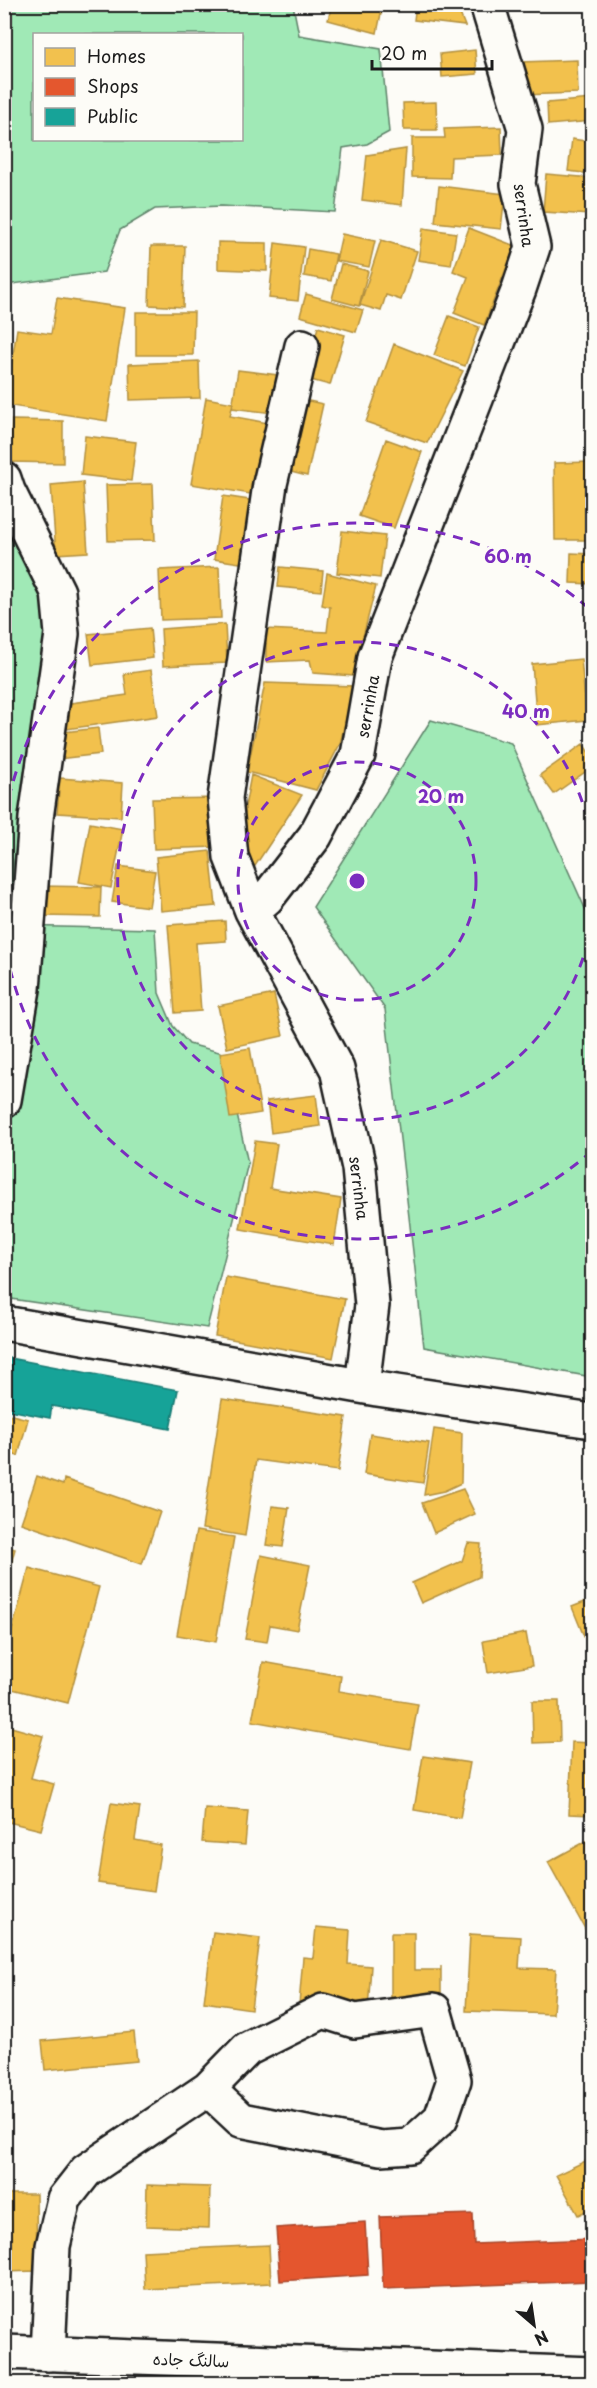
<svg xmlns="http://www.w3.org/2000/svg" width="597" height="2388" font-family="'Playpen Sans','Playpen Sans Arabic',sans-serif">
	<rect width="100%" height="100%" fill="#fdfcf7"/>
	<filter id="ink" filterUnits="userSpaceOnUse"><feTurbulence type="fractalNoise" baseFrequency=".0167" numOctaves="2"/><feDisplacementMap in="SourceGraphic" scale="12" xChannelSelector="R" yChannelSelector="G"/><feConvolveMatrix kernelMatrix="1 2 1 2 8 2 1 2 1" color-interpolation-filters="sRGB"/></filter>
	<g filter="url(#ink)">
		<path fill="#a0e9b6" stroke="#5e8269" stroke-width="1.5" fill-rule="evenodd" d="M 4,5 L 293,5 L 299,35 L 381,49 L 389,132 L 367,144 L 343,148 L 335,212 L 221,206 L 155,209 L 120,230 L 104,272 L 5,285 ZM 34,34 L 242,34 L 242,140 L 34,140 Z
			M 4,501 L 53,623 L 14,862 L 13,926 L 155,929 L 159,993 L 173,1026 L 189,1044 L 223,1053 L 248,1163 L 207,1328 L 5,1298 Z
			M 431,720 L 511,743 L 592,924 L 592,1377 L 424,1347 L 385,1009 L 313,907 Z"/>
		<path fill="#f2c14e" stroke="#b2903f" stroke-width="1.5" d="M 332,4 L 383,4 L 377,33 L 328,20 Z
			M 416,4 L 456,4 L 465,26 L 414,20 Z
			M 475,50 L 477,74 L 442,77 L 440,54 Z
			M 577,60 L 578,93 L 522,95 L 521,62 Z
			M 592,99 L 592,121 L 548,125 L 547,103 Z
			M 436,102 L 437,130 L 404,130 L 403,103 Z
			M 501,127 L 502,155 L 451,157 L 450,178 L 412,177 L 412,138 L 445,138 L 444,129 Z
			M 572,139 L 592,142 L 592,174 L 568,171 Z
			M 406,149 L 402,205 L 362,200 L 367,155 Z
			M 546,174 L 592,178 L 591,215 L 543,212 Z
			M 439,186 L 505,194 L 501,229 L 435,222 Z
			M 423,228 L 456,233 L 451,265 L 418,260 Z
			M 469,228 L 515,246 L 484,325 L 454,313 L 468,277 L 453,271 Z
			M 342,234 L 375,241 L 369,267 L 336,261 Z
			M 381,240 L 417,251 L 401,300 L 386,295 L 381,311 L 360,305 Z
			M 218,242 L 267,243 L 267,271 L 218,269 Z
			M 275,243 L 304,247 L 298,301 L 269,298 Z
			M 151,246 L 185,246 L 183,307 L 149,305 Z
			M 308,249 L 336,254 L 331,281 L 304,276 Z
			M 341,264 L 368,271 L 359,306 L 332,299 Z
			M 306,294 L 363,310 L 356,332 L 300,316 Z
			M 57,298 L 125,308 L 107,421 L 5,405 L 17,329 L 51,334 Z
			M 136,312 L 194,312 L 193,355 L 136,355 Z
			M 449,316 L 479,327 L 465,366 L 434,355 Z
			M 318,327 L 345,335 L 330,385 L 303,378 Z
			M 394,344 L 463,371 L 427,443 L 366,422 Z
			M 199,361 L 200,398 L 130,400 L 129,364 Z
			M 238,370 L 278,375 L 273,413 L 232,408 Z
			M 206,398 L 233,403 L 230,416 L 268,423 L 256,495 L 191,484 Z
			M 295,398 L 323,404 L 307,476 L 279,469 Z
			M 12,420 L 63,421 L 63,463 L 10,462 Z
			M 85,436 L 136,442 L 131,481 L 81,475 Z
			M 386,439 L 422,452 L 394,528 L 359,516 Z
			M 592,462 L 592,540 L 555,540 L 554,463 Z
			M 83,482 L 88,552 L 56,554 L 51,485 Z
			M 153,484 L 155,540 L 108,541 L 106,485 Z
			M 223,496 L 256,501 L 246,564 L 214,559 Z
			M 342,531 L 385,536 L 380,578 L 337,573 Z
			M 571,553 L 592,554 L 592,584 L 570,583 Z
			M 219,567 L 221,618 L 161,620 L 159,570 Z
			M 280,567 L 323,571 L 321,591 L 278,587 Z
			M 327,573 L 376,586 L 353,676 L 313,673 L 310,660 L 266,662 L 266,629 L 327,632 L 330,607 L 322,605 Z
			M 225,624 L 227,663 L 163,666 L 161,629 Z
			M 150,628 L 153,658 L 92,665 L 88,634 Z
			M 581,659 L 587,720 L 537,725 L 532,664 Z
			M 151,670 L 158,716 L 67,729 L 64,704 L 127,695 L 124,674 Z
			M 265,683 L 354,686 L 340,744 L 316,790 L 247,772 Z
			M 98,728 L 101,754 L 58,759 L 55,733 Z
			M 583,744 L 592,757 L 592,767 L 554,794 L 540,775 Z
			M 251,775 L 302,795 L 255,866 L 236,854 Z
			M 60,778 L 123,783 L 121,817 L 57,813 Z
			M 223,798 L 217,847 L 154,849 L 152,799 Z
			M 90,823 L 123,829 L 111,888 L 79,882 Z
			M 210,851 L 216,906 L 161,911 L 156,857 Z
			M 118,866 L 155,871 L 149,907 L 112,902 Z
			M 41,886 L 101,887 L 100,917 L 40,916 Z
			M 225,921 L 226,941 L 196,943 L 201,1011 L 175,1013 L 168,925 Z
			M 274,994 L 283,1036 L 227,1048 L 218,1006 Z
			M 250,1048 L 261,1113 L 230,1118 L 220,1053 Z
			M 316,1095 L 320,1126 L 271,1133 L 267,1101 Z
			M 255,1141 L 277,1144 L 270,1188 L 341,1199 L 334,1245 L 240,1229 Z
			M 226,1277 L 345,1299 L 333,1358 L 215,1336 Z
			M 222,1399 L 346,1417 L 338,1471 L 256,1460 L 245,1536 L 202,1529 Z
			M 4,1413 L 28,1419 L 18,1456 L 4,1452 Z
			M 434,1429 L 462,1433 L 461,1483 L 444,1491 L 424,1495 Z
			M 370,1434 L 429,1443 L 423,1483 L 364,1474 Z
			M 37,1476 L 63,1485 L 64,1479 L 160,1512 L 142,1564 L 21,1523 Z
			M 463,1489 L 475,1514 L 434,1533 L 422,1503 Z
			M 272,1506 L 289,1508 L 283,1547 L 266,1545 Z
			M 196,1531 L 234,1537 L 216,1642 L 177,1635 Z
			M 468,1543 L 481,1544 L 479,1577 L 421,1603 L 412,1583 L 462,1561 Z
			M 4,1546 L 15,1549 L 4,1588 Z
			M 261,1555 L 310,1565 L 297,1630 L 270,1625 L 267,1642 L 245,1639 Z
			M 29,1568 L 99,1587 L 68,1703 L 4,1687 L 4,1659 Z
			M 592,1599 L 592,1643 L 587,1644 L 572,1607 Z
			M 526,1633 L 532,1666 L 488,1673 L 483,1641 Z
			M 263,1662 L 341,1676 L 339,1691 L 418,1704 L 410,1749 L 252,1721 Z
			M 532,1701 L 559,1701 L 560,1742 L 533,1743 Z
			M 4,1725 L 43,1736 L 31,1778 L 54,1784 L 41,1830 L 4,1821 Z
			M 572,1742 L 592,1743 L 592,1815 L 569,1814 Z
			M 423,1756 L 470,1763 L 460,1818 L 414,1810 Z
			M 111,1803 L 140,1807 L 135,1840 L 161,1845 L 154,1891 L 98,1883 Z
			M 205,1808 L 248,1811 L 245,1845 L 202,1842 Z
			M 592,1838 L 592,1934 L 589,1936 L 548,1862 Z
			M 316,1927 L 350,1930 L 348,1964 L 371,1966 L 368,2010 L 299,2005 L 303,1957 L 313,1958 Z
			M 213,1932 L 260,1938 L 251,2009 L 204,2002 Z
			M 391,1933 L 414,1933 L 414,1970 L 441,1970 L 441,1966 L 441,2008 L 391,2008 Z
			M 470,1934 L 521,1937 L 519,1968 L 556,1969 L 553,2014 L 466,2011 Z
			M 592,1938 L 592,1955 L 586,1941 Z
			M 134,2032 L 137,2061 L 45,2070 L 42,2041 Z
			M 592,2158 L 592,2208 L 578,2215 L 556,2175 Z
			M 147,2185 L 210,2187 L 209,2228 L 146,2226 Z
			M 4,2194 L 36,2194 L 37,2271 L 4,2272 Z
			M 269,2245 L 271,2283 L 145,2289 L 143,2251 Z"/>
		<path fill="#e4572e" stroke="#a84529" stroke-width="1.5" d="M 473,2214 L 474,2244 L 592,2239 L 592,2281 L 383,2289 L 380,2217 Z
			M 365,2222 L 368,2275 L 280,2281 L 276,2228 Z"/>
		<path fill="#17a398" stroke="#187a73" stroke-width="1.5" d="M 4,1357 L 178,1390 L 170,1429 L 52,1406 L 50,1418 L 4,1409 L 7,1390 L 4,1390 Z"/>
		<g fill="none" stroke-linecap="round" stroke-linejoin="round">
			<g stroke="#1c1c1c" stroke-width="38">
				<path id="minor" d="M 4,479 L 8,491 L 58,592 L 62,634 L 36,818 L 23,989 L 4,1100
					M 252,911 L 231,857 L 225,798 L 270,484 L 302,346
					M 4,1323 L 377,1389 L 592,1421
					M 362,1386 L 372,1305 L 359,1168 L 337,1069 L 252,911 L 267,898 L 315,836 L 358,755 L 375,657 L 519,289 L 533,247 L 518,184 L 525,129 L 487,4
					M 48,2354 L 53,2246 L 64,2199 L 86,2171 L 208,2089 L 247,2049 L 323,2011 L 355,2021 L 434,2010 L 454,2080 L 441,2118 L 410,2146 L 381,2148 L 241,2120 L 208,2089"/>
			</g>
			<g stroke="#1c1c1c" stroke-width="38">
				<path id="highway" d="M 4,2352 L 592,2374"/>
			</g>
			<use href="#minor" stroke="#fdfcf7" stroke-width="33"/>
			<use href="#highway" stroke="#fdfcf7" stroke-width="33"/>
		</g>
	</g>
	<g fill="none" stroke="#7b2cbf" stroke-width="3" stroke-dasharray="10 8">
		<circle cx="357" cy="881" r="119"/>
		<path d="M592 923A239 239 0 1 1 592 839"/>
		<path d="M592 1151A358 358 0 0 1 5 946M5 816A358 358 0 0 1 592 611"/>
	</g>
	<g text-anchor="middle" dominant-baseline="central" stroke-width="6" stroke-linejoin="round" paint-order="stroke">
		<g font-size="16" fill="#1c1c1c" stroke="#fdfcf7">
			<text transform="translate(525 215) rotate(82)">serrinha</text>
			<text transform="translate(367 706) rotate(-80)">serrinha</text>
			<text transform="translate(360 1188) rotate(83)">serrinha</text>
			<text transform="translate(191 2359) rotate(2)">سالنگ جاده</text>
		</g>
	</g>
	<circle cx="357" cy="881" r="9" fill="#7b2cbf" stroke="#fdfcf7" stroke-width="3"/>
	<g font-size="18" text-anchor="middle" font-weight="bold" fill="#7b2cbf" stroke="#fdfcf7" stroke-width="6" stroke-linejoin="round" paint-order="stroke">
		<text x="508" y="563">60 m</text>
		<text x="526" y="718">40 m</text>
		<text x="441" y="803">20 m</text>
	</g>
	<rect width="597" height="2388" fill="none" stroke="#fdfcf7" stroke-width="24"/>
	<rect x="12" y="12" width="573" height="2364" fill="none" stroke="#1c1c1c" stroke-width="2" filter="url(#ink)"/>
	<rect x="33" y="33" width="210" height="108" fill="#fdfcf7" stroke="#a3a29f" stroke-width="1.5"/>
	<rect x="45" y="48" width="30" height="18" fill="#f2c14e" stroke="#a3a29f" stroke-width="1.5"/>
	<text x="87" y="63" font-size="18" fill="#1c1c1c">Homes</text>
	<rect x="45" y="78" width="30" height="18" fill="#e4572e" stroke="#a3a29f" stroke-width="1.5"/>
	<text x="87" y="93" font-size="18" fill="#1c1c1c">Shops</text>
	<rect x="45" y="108" width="30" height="18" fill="#17a398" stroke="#a3a29f" stroke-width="1.5"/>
	<text x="87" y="123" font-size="18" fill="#1c1c1c">Public</text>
	<g transform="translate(534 2325) rotate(151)" stroke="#fdfcf7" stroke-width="4.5" paint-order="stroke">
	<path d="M0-4.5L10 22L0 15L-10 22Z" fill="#1c1c1c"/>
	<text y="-9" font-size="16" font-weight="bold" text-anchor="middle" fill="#1c1c1c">N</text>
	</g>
	<path d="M372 60v9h120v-9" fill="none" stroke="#1c1c1c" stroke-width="3"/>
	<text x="381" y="60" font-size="18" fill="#1c1c1c" stroke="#fdfcf7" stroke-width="4.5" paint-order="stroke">20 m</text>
</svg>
